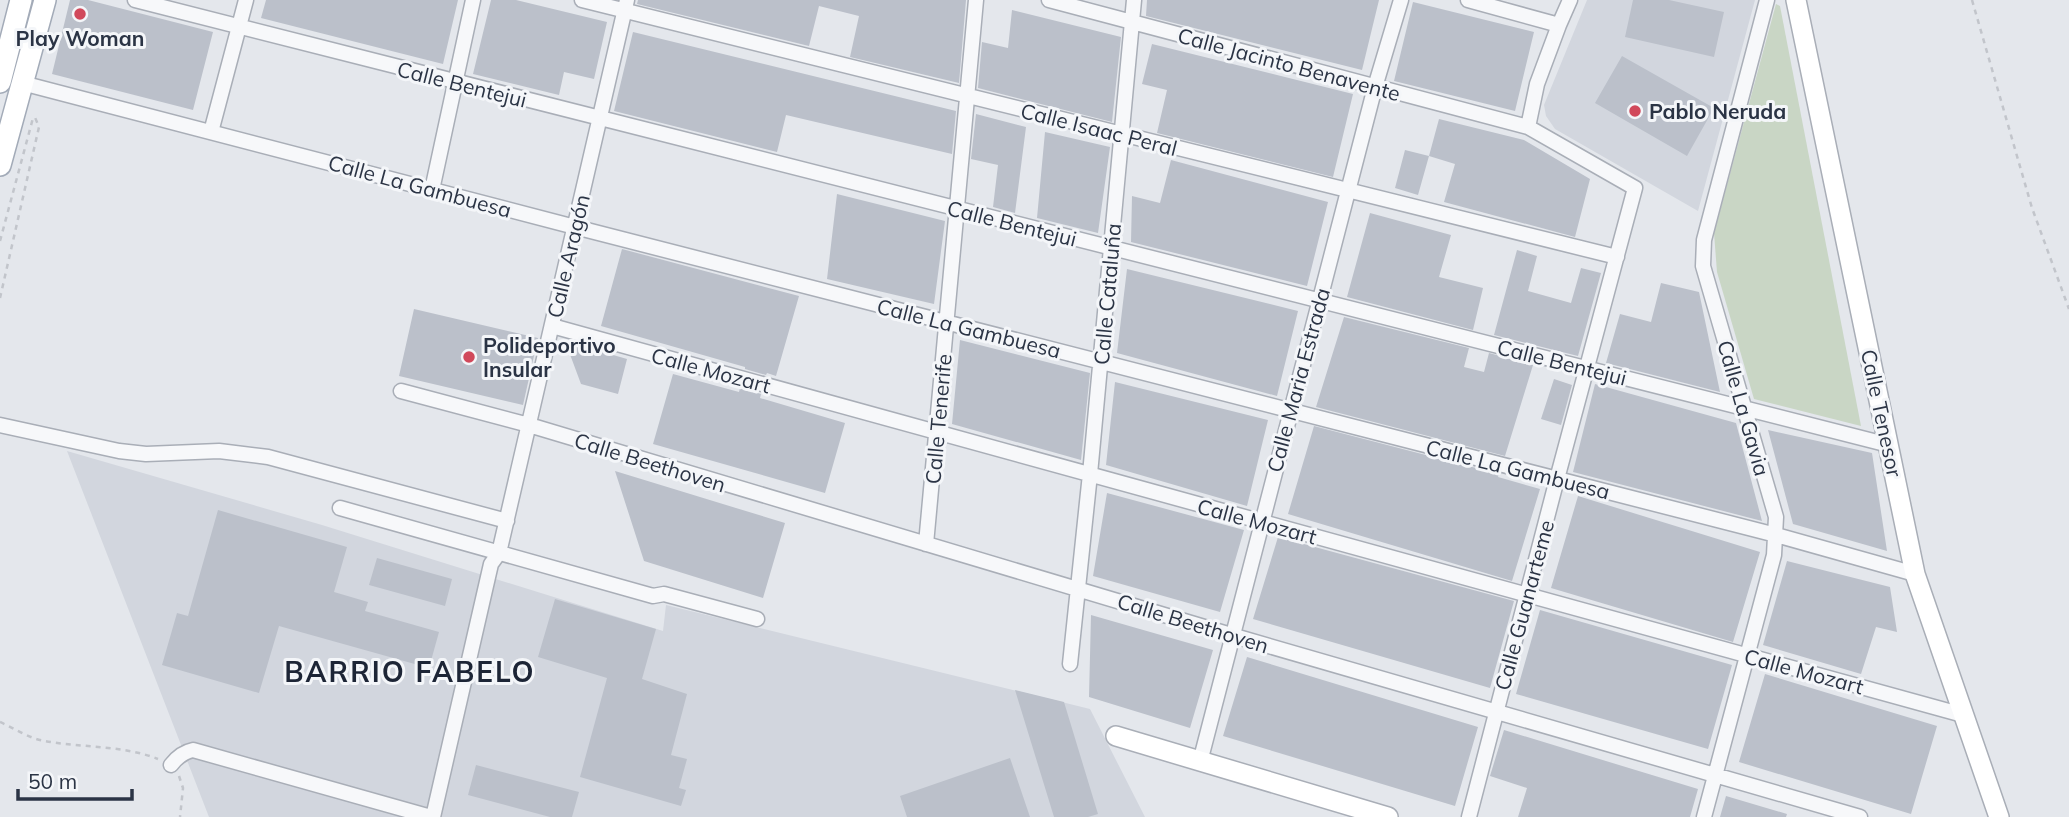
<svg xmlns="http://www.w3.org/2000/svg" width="2069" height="817" font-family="Mulish,sans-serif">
	<rect width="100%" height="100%" fill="#e4e7ec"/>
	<path fill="#d2d6de" d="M 1587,0 L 1755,0 L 1698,211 L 1555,129 L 1546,116 L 1544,105 Z
		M 67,451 L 322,525 L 663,631 L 666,605 L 1090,709 L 1145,817 L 209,817 Z"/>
	<path fill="#c9d6c5" d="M 1776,4 L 1780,6 L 1861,426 L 1754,399 L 1717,272 L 1714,233 Z"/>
	<path fill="#bbc0ca" d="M 70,0 L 88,0 L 213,32 L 193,110 L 52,74 Z
		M 266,0 L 458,0 L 443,64 L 261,18 Z
		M 491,0 L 516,0 L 607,22 L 594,79 L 564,72 L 559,95 L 473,74 Z
		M 638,0 L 966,0 L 959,83 L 850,57 L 859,16 L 819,6 L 809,46 L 637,4 Z
		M 1147,0 L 1379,0 L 1362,70 L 1146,16 Z
		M 1633,0 L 1669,0 L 1724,12 L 1714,57 L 1625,37 Z
		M 1413,2 L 1534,32 L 1515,111 L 1394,81 Z
		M 1012,10 L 1121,37 L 1112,122 L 978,88 L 982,42 L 1008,48 Z
		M 633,32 L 956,111 L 952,154 L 786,115 L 777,152 L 614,111 Z
		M 1152,44 L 1353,94 L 1333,177 L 1157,133 L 1167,90 L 1142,84 Z
		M 1622,56 L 1714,108 L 1687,156 L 1595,103 Z
		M 976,114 L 1026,127 L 1015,213 L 993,207 L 998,165 L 971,159 Z
		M 1439,119 L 1524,140 L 1590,179 L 1575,237 L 1444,202 L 1455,164 L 1429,156 Z
		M 1045,132 L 1110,147 L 1098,233 L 1037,218 Z
		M 1405,150 L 1429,156 L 1418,195 L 1395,188 Z
		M 1171,160 L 1328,202 L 1307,286 L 1131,242 L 1132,196 L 1160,203 Z
		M 837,194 L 945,221 L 934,304 L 827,279 Z
		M 1370,213 L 1451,235 L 1439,277 L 1483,288 L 1473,330 L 1347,297 Z
		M 622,249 L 799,296 L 776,376 L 767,373 L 766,375 L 745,369 L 745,367 L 601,326 Z
		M 1517,250 L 1537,256 L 1528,291 L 1571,303 L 1581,268 L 1601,273 L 1578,356 L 1494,335 Z
		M 1127,269 L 1298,311 L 1277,396 L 1117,353 Z
		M 1661,283 L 1699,292 L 1720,392 L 1606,363 L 1620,314 L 1651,322 Z
		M 414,309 L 538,338 L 523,405 L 399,376 Z
		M 1344,317 L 1469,348 L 1464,367 L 1484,372 L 1489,353 L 1533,365 L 1505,456 L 1316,407 Z
		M 960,340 L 1090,373 L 1081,460 L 952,424 Z
		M 565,341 L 627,359 L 618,394 L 581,384 Z
		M 673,374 L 739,392 L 740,388 L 761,394 L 760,398 L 845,423 L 825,493 L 653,444 Z
		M 1554,379 L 1572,385 L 1561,425 L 1541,419 Z
		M 1115,382 L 1268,420 L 1247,506 L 1106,465 Z
		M 1595,384 L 1736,423 L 1762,521 L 1573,472 Z
		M 1314,426 L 1499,474 L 1498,477 L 1540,489 L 1512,581 L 1288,514 Z
		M 1768,430 L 1872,453 L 1887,551 L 1793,524 Z
		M 615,471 L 785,523 L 763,598 L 644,561 Z
		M 1107,493 L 1244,530 L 1220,612 L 1093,576 Z
		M 1578,496 L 1760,552 L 1733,642 L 1551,588 Z
		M 218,510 L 347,547 L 334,592 L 368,602 L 365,611 L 439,632 L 429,668 L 279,626 L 259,693 L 162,665 L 177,613 L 188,616 Z
		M 1278,537 L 1514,601 L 1490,688 L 1253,619 Z
		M 377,558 L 452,579 L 445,606 L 369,585 Z
		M 1787,561 L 1890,587 L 1897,632 L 1876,627 L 1861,674 L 1763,645 Z
		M 555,599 L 656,629 L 642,679 L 687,694 L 671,755 L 687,759 L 679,788 L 686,790 L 681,806 L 580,777 L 607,678 L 538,657 Z
		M 1540,610 L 1732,665 L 1708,749 L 1516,694 Z
		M 1091,615 L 1213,650 L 1190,728 L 1089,697 Z
		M 1247,657 L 1478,727 L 1455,806 L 1223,736 Z
		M 1765,674 L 1937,726 L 1911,814 L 1739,762 Z
		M 1015,690 L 1064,702 L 1098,814 L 1088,817 L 1054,817 Z
		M 1504,730 L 1698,789 L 1690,817 L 1518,817 L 1527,788 L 1490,776 Z
		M 1010,758 L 1030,817 L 907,817 L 900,796 Z
		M 476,765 L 579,792 L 572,817 L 550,817 L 468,795 Z
		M 1726,796 L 1787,814 L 1786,817 L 1720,817 Z"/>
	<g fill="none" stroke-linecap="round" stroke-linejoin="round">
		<g stroke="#a9aeb7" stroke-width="17">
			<path id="street" d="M 135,0 L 1889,445
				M 582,0 L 1617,257
				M 1049,0 L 1528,127 L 1635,188 L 1557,479 L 1469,817
				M 1468,0 L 1559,25
				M 22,83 L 575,227 L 1776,535 L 1915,574
				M 1528,127 L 1537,84 L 1559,25 L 1570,0
				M 211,132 L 246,0
				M 432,190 L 473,0
				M 552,326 L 1963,715
				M 401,391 L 529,425 L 1231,635 L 1860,817
				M 0,425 L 119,451 L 146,454 L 219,451 L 268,457 L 507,521
				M 340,508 L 653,596 L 664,594 L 757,619
				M 926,544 L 976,0
				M 1070,664 L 1090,474 L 1134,0
				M 1200,762 L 1375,87 L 1401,0
				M 171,765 C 177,757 183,752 193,750 L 431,817
				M 433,817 L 491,564 L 499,553 L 627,0
				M 1704,817 L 1774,555 L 1776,517 L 1703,266 L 1704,240 L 1767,0"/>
		</g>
		<g stroke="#a9aeb7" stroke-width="22">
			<path id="secondary" d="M 1796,0 L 1915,574 L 1999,817
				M 1116,736 L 1388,817"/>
		</g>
		<g stroke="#a3abb8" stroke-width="24">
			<path id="primary" d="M 0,82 L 21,0
				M 0,165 L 45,0"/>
		</g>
		<path stroke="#c2c5cb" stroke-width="2.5" stroke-dasharray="5 5" stroke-linecap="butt" d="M 1972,0 L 2032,208 L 2069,309
			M 0,241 L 33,118
			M 0,298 L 39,127 L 34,115
			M 0,722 C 14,728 30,739 45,741 C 83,748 123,745 158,759
			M 179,776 L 183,788 L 180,817"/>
		<use href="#street" stroke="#f7f8fa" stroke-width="14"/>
		<use href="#secondary" stroke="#fff" stroke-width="19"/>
		<use href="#primary" stroke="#fff" stroke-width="21"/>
	</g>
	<g fill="#d1495b" stroke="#f4f6f9" stroke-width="2.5">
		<circle cx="80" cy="14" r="7"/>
		<circle cx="1635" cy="111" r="7"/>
		<circle cx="469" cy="357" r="7"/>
	</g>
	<g text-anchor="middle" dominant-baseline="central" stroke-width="6" stroke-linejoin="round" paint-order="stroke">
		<g font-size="21" font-weight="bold" fill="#2b3445" stroke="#f4f6f9" text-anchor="start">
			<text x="80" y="38" text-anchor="middle">Play Woman</text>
			<text x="1649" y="111">Pablo Neruda</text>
			<text x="483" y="345">Polideportivo<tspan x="483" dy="24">Insular</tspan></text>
		</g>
		<g font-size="21" fill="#2b3445" stroke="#f4f6f9">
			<text transform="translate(1289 64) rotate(15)">Calle Jacinto Benavente</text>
			<text transform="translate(462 84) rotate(14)">Calle Bentejui</text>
			<text transform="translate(1099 129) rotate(14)">Calle Isaac Peral</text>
			<text transform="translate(420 186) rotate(15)">Calle La Gambuesa</text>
			<text transform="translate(1012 223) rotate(14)">Calle Bentejui</text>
			<text transform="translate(568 256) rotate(-77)">Calle Aragón</text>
			<text transform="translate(1107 294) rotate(-85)">Calle Cataluña</text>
			<text transform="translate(969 328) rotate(14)">Calle La Gambuesa</text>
			<text transform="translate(1562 362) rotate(14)">Calle Bentejui</text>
			<text transform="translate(711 370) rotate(15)">Calle Mozart</text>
			<text transform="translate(1298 380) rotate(-75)">Calle Maria Estrada</text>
			<text transform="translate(1744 408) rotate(74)">Calle La Gavia</text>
			<text transform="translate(1882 413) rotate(78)">Calle Tenesor</text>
			<text transform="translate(938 419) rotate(-85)">Calle Tenerife</text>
			<text transform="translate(650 462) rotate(17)">Calle Beethoven</text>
			<text transform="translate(1518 469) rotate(14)">Calle La Gambuesa</text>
			<text transform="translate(1257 521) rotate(15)">Calle Mozart</text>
			<text transform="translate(1524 605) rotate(-75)">Calle Guanarteme</text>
			<text transform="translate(1193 623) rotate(17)">Calle Beethoven</text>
			<text transform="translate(1804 671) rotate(15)">Calle Mozart</text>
		</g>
		<g font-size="28" font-weight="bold" letter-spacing="2" fill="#1d2536" stroke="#f4f6f9">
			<text x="410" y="671">BARRIO FABELO</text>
		</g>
	</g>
	<path d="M18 789v10h114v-10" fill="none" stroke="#2b3445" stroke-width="3.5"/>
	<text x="28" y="789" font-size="21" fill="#2b3445" stroke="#f4f6f9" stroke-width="5" paint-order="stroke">50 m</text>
</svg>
